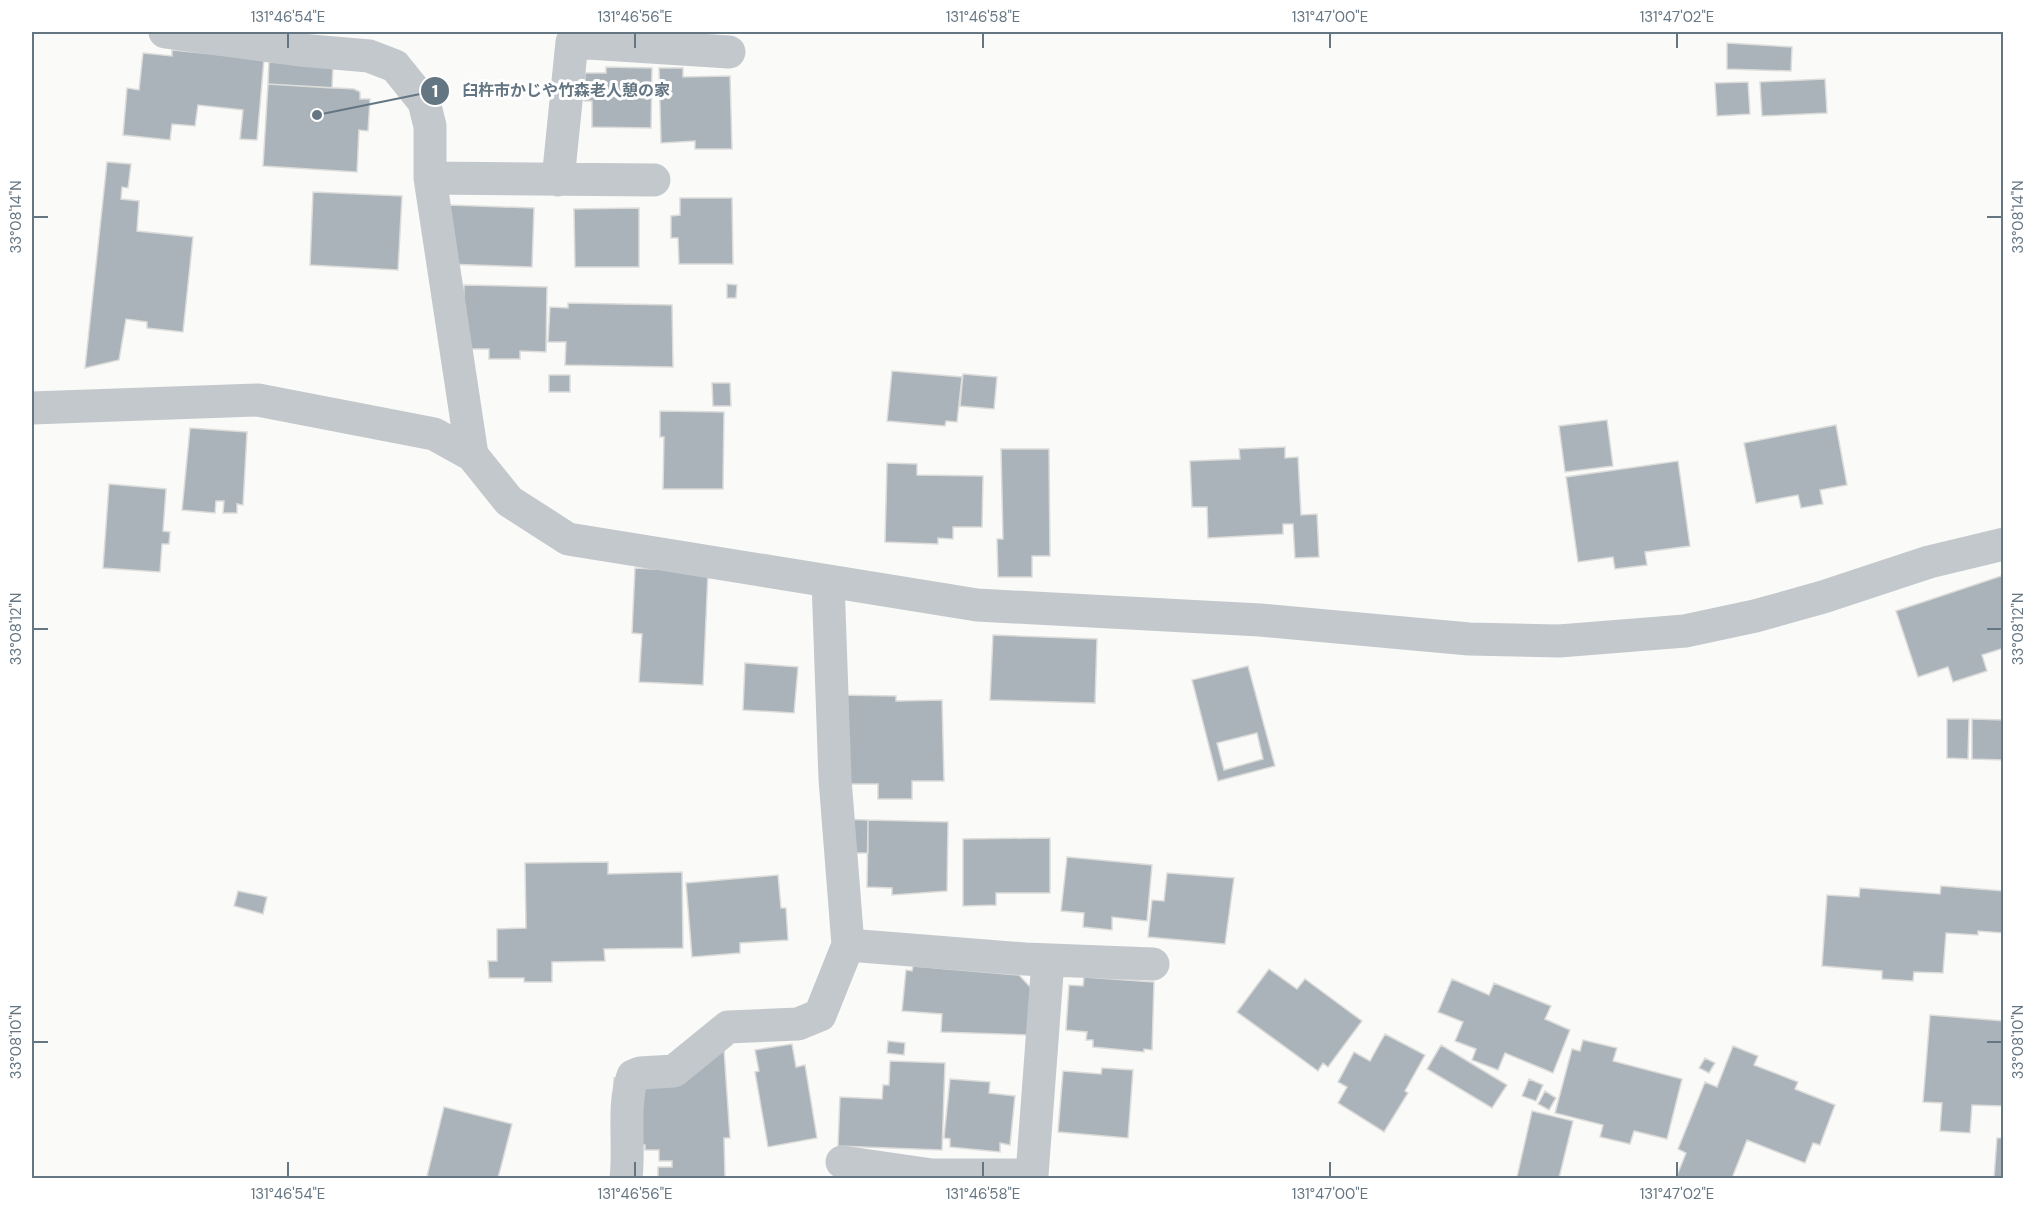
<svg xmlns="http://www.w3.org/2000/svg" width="2035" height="1210" font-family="'DM Sans','Noto Sans JP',sans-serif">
	<rect width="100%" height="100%" fill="#fafaf8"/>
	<path fill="#aab3b9" stroke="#dcdcda" stroke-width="1.5" fill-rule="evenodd" d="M 1727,43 L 1792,47 L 1791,71 L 1727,69 Z
		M 172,50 L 264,59 L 257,140 L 240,139 L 243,110 L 198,105 L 195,126 L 172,124 L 170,140 L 123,135 L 127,88 L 139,90 L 143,53 L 172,56 Z
		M 269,62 L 333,66 L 332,88 L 268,84 Z
		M 606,67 L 652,68 L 651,128 L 592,127 L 592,101 L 584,101 L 585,73 L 606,73 Z
		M 659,68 L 683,68 L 683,77 L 730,76 L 732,149 L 695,149 L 695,141 L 661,143 Z
		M 1825,79 L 1827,113 L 1762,116 L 1760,82 Z
		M 1748,82 L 1750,114 L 1717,116 L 1715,83 Z
		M 268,84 L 354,89 L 360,92 L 360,99 L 370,99 L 368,131 L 359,130 L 357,172 L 263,166 Z
		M 107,162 L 131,164 L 128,188 L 122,187 L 121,199 L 139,201 L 137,231 L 193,237 L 183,332 L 147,328 L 147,322 L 126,319 L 119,360 L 85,368 Z
		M 313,192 L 402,196 L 398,270 L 310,265 Z
		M 680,198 L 732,198 L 733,264 L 679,264 L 678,238 L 671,238 L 671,216 L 680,215 Z
		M 448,205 L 534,208 L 532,267 L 446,264 Z
		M 639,208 L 639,267 L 575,267 L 574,209 Z
		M 727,284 L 737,285 L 736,298 L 727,298 Z
		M 464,285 L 547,287 L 546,352 L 520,351 L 520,359 L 489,359 L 489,349 L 463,349 Z
		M 568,303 L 672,305 L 673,367 L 565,365 L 566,342 L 548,342 L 550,307 L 568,308 Z
		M 892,371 L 962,377 L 957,422 L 946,421 L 945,426 L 887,421 Z
		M 963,374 L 997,377 L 994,409 L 960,406 Z
		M 549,375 L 570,375 L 570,392 L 549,392 Z
		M 712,383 L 730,383 L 731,406 L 713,406 Z
		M 660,411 L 724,412 L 723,489 L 663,489 L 664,437 L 660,437 Z
		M 1607,420 L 1613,466 L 1565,472 L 1559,426 Z
		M 1836,425 L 1847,485 L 1820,490 L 1823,504 L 1801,508 L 1798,495 L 1756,503 L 1744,443 Z
		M 190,428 L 247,432 L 243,505 L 237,504 L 237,513 L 223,513 L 224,501 L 216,501 L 215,513 L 182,510 Z
		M 1285,447 L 1285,458 L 1298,457 L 1301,515 L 1317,514 L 1319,557 L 1295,558 L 1293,524 L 1283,524 L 1283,534 L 1208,538 L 1207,507 L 1192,507 L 1190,461 L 1240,459 L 1239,449 Z
		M 1001,449 L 1049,449 L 1050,556 L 1032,556 L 1032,577 L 998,577 L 997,539 L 1003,539 Z
		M 1678,461 L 1690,546 L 1645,552 L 1647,565 L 1615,569 L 1613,557 L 1578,562 L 1566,477 Z
		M 887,463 L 917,464 L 917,475 L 983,476 L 982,527 L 953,527 L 953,539 L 938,538 L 938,544 L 885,542 Z
		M 109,484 L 166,489 L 163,531 L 170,532 L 169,544 L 162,544 L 160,572 L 103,568 Z
		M 635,568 L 708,572 L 703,685 L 639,682 L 642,634 L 632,633 Z
		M 2004,575 L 2004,648 L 1982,655 L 1987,671 L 1953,682 L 1948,667 L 1918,677 L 1896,611 Z
		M 993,635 L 1097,639 L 1095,703 L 990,700 Z
		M 745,663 L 798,667 L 794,713 L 743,710 Z
		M 1248,666 L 1275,766 L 1218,781 L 1192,680 ZM 1257,733 L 1263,759 L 1224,770 L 1217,743 Z
		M 838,695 L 896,696 L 896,701 L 942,700 L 944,781 L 912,781 L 912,799 L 878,799 L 878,784 L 845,784 Z
		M 1947,719 L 1969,719 L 1968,759 L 1947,758 Z
		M 1972,719 L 2004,720 L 2004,760 L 1972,759 Z
		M 835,819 L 868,820 L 868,853 L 836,853 Z
		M 868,820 L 948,822 L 947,891 L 892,895 L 892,888 L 867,887 Z
		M 1050,838 L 1050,893 L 996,893 L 996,905 L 963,906 L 963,839 Z
		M 1067,857 L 1152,865 L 1147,921 L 1112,917 L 1112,930 L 1083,927 L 1084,913 L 1061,911 Z
		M 608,862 L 608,874 L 682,872 L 683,948 L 604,949 L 605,961 L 552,962 L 552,982 L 524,982 L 524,978 L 489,978 L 488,961 L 497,961 L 497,929 L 526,928 L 525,863 Z
		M 1167,873 L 1234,878 L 1225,944 L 1148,937 L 1152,900 L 1164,901 Z
		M 778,875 L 781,908 L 786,908 L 788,940 L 740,943 L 740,953 L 692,957 L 686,883 Z
		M 1941,886 L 2004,891 L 2004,933 L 1978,931 L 1978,935 L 1946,933 L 1943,973 L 1914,972 L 1913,981 L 1882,979 L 1882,971 L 1822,966 L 1827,895 L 1859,897 L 1860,888 L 1940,894 Z
		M 238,891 L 267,897 L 263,914 L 234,906 Z
		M 913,966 L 1019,975 L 1032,989 L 1030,1035 L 941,1032 L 942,1014 L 902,1011 L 906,970 L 912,971 Z
		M 1269,969 L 1297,989 L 1305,979 L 1362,1021 L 1328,1067 L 1323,1063 L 1318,1071 L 1237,1012 Z
		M 1084,977 L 1154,982 L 1152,1050 L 1144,1049 L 1144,1052 L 1093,1047 L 1093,1040 L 1086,1040 L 1087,1032 L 1066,1030 L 1069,985 L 1083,986 Z
		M 1452,979 L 1489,995 L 1494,983 L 1551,1006 L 1545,1019 L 1570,1030 L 1553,1073 L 1505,1053 L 1498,1070 L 1472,1060 L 1476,1049 L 1455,1041 L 1463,1022 L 1438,1012 Z
		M 1930,1015 L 2004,1021 L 2004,1106 L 1972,1105 L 1970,1133 L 1940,1131 L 1942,1103 L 1923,1102 Z
		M 1385,1034 L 1425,1055 L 1405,1091 L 1408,1093 L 1384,1132 L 1338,1103 L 1347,1087 L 1338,1082 L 1354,1052 L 1370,1061 Z
		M 1583,1040 L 1617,1048 L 1613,1061 L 1682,1079 L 1667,1139 L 1634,1131 L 1630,1144 L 1600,1137 L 1603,1125 L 1555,1113 L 1572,1049 L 1580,1051 Z
		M 888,1041 L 905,1043 L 904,1055 L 887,1053 Z
		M 792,1044 L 796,1067 L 805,1065 L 817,1138 L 768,1147 L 755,1072 L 759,1071 L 755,1050 Z
		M 1441,1045 L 1507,1085 L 1492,1108 L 1427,1069 Z
		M 1733,1046 L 1758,1056 L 1754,1065 L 1798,1082 L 1795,1089 L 1835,1105 L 1820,1145 L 1813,1143 L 1805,1163 L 1747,1140 L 1732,1178 L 1676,1178 L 1686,1153 L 1678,1149 L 1705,1082 L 1717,1087 Z
		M 724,1050 L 730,1138 L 724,1138 L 725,1178 L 658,1178 L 658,1167 L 672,1167 L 672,1161 L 659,1161 L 659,1150 L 645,1150 L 645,1145 L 613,1145 L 614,1078 L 652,1077 Z
		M 1705,1058 L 1715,1063 L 1709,1073 L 1699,1068 Z
		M 890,1061 L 945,1063 L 942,1150 L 838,1146 L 840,1097 L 882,1099 L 883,1085 L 889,1085 Z
		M 1102,1068 L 1133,1070 L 1128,1138 L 1058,1132 L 1063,1071 L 1101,1074 Z
		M 950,1079 L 990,1082 L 989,1093 L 1015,1096 L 1010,1145 L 1000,1143 L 1000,1152 L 950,1147 L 950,1139 L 944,1138 Z
		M 1529,1079 L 1543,1085 L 1536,1101 L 1522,1096 Z
		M 1545,1091 L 1556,1098 L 1549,1110 L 1538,1104 Z
		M 444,1107 L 512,1124 L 498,1178 L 437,1178 L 427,1176 Z
		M 1532,1111 L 1573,1121 L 1559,1178 L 1517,1177 Z
		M 1997,1138 L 2004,1138 L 2004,1178 L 1994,1178 Z"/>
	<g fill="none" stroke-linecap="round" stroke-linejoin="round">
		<path stroke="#c3c8cc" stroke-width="33" d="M 165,32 L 300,50 L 369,56 L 395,66 L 424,102 L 430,126 L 430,178 L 472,455
			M 430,178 L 654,180
			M 558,180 L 572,42 L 729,52
			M 32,408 L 258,400 L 434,434 L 472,455 L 509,501 L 568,539 L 977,605 L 1260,620 L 1469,639 L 1559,641 L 1685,631 L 1755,616 L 1823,597 L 1929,562 L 2004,544
			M 848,945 L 1025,959 L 1153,964
			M 842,1162 L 932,1175 L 1032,1175 L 1048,960
			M 626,1178 C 630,1147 622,1104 633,1076 L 640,1073 L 674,1071 L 728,1027 L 798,1024 L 820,1015 L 848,945 L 835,779 L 828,581"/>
	</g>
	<path fill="none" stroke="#657683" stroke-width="2" d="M 288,33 L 288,48M 635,33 L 635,48M 983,33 L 983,48M 1330,33 L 1330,48M 1677,33 L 1677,48M 33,217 L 48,217M 1987,217 L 2002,217M 33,629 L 48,629M 1987,629 L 2002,629M 33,1042 L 48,1042M 1987,1042 L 2002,1042M 288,1162 L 288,1177M 635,1162 L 635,1177M 983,1162 L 983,1177M 1330,1162 L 1330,1177M 1677,1162 L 1677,1177"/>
	<path fill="none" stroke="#657683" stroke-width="2" d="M317 115L435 91"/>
	<g fill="#657683" stroke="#fff" stroke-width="2">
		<circle cx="317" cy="115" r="6"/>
		<circle cx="435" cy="91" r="15"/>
	</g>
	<g font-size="18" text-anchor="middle" font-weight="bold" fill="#fff">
		<text x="435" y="97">1</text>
	</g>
	<g font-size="16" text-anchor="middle" font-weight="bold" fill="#657683" stroke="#fff" stroke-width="6" stroke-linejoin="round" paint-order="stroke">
		<text x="566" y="96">臼杵市かじや竹森老人憩の家</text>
	</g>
	<rect width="2035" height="1210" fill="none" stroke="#ffffff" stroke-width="66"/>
	<rect x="33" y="33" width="1969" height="1144" fill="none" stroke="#657683" stroke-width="2"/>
	<g font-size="15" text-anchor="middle" fill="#657683">
		<text x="288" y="22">131°46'54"E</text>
		<text x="635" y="22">131°46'56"E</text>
		<text x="983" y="22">131°46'58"E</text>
		<text x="1330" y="22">131°47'00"E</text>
		<text x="1677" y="22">131°47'02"E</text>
		<text transform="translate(16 217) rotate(-90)" y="5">33°08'14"N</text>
		<text transform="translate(2018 217) rotate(-90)" y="5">33°08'14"N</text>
		<text transform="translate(16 629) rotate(-90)" y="5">33°08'12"N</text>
		<text transform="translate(2018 629) rotate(-90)" y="5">33°08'12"N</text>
		<text transform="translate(16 1042) rotate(-90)" y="5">33°08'10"N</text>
		<text transform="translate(2018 1042) rotate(-90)" y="5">33°08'10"N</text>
		<text x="288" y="1199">131°46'54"E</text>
		<text x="635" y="1199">131°46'56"E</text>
		<text x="983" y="1199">131°46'58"E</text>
		<text x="1330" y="1199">131°47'00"E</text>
		<text x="1677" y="1199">131°47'02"E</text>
	</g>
</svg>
